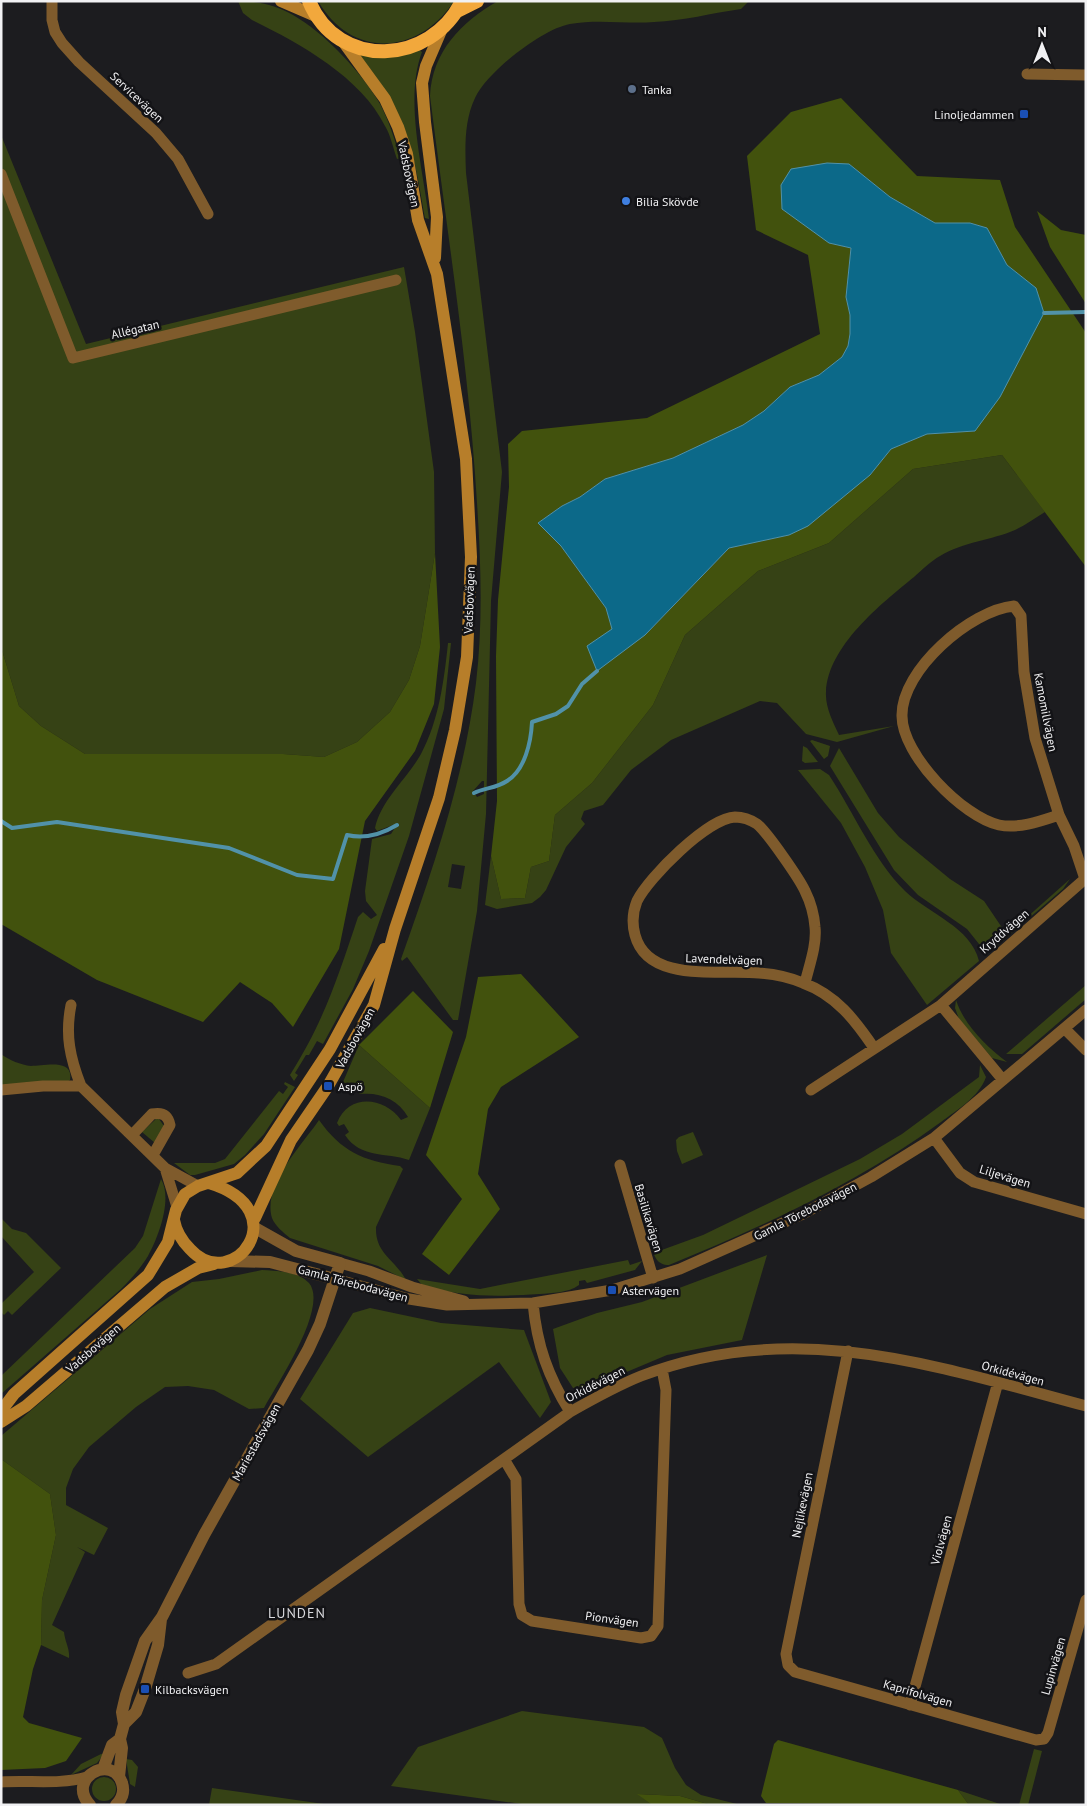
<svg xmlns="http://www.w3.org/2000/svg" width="1087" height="1806" font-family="'PT Sans',sans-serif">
	<rect width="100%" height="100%" fill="#1c1c1f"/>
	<path fill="#364215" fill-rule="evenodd" d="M 238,1 C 258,1 276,5 293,15 C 325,33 362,73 380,104 C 389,121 395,140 400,158 L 397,159 C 393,148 391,136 385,126 C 361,77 299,43 252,20 L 243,13 Z
		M 318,1 L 454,1 C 419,55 352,60 318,1 Z
		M 498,1 L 749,1 L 741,9 C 712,13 683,21 654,22 C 627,24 597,19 570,24 C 542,29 487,72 475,98 C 464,121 465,148 466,173 L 502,472 L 491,601 L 486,814 L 477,911 L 458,1020 L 453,1020 L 407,957 L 402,961 L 401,959 C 433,869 464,779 476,683 C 483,624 481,563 477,503 C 469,367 447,232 430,96 C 432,52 461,22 498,1 ZM 482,781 L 484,781 L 484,794 L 477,797 L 473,791 ZM 452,864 L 465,866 L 461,889 L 448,887 Z
		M 418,49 L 422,52 C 404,99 423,168 429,219 L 425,218 C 413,147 407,113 359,55 Z
		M 1,135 L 86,344 L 404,267 L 415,332 L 434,472 L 435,553 L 420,646 L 409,680 L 390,712 L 357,742 L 324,757 L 283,754 L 85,754 L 41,726 L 19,706 L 1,647 Z
		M 1002,455 L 1045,512 C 1035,518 1026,525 1015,530 C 992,540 963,542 940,556 C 931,561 922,570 914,577 C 881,604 828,646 826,692 C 825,707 833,722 839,735 L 894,726 L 837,742 L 806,734 L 777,703 L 760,701 L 671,740 L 631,770 L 603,805 L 584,811 L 581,819 L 585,824 L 566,847 L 546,890 L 540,897 L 532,903 L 497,909 L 485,905 L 491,856 L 501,899 L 525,898 L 531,867 L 549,861 L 555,815 L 592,783 L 653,705 L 685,635 L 758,571 L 829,543 L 913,469 Z
		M 448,643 L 451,643 L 444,709 L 409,836 L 369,951 L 353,989 L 323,1044 L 317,1041 L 309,1055 L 306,1055 L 295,1073 L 298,1075 L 294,1081 L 290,1075 C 324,1021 338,977 358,917 L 363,912 L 371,919 L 377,915 L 366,901 L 365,891 L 372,839 L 391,834 L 396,826 L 393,825 L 377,831 L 375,828 C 381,800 407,779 421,754 C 439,720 444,681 448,643 Z
		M 812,740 L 830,746 L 828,756 L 824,759 L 810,741 Z
		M 803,746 L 807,748 L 818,762 L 805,763 L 802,761 Z
		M 839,748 L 878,813 L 899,837 L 950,879 L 984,901 L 1007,935 L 1070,879 L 1063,889 L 987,954 L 967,929 L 918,895 L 894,870 L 830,766 Z
		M 820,769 L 829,775 C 854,813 873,859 905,891 C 929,914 971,927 979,961 L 927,1005 L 891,953 L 883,910 L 865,867 L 841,823 L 798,770 Z
		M 1086,985 L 1086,999 L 1022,1054 L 1006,1054 Z
		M 956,1000 C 964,1025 987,1047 1007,1062 L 992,1058 L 959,1019 L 955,1008 Z
		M 359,1045 L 430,1108 L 409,1160 C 386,1152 361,1159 345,1135 L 349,1132 L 344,1124 L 339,1126 L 337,1123 C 349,1093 384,1097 401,1120 L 408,1117 C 398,1099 380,1092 360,1094 L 343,1082 Z
		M 1,1054 C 9,1060 21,1065 31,1066 C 44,1066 74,1058 70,1080 L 67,1082 L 1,1086 Z
		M 980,1065 L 986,1077 C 979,1097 957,1110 941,1122 C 858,1183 764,1226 669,1265 C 657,1265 655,1257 651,1247 L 655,1244 L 659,1251 L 703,1235 L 860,1159 L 902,1134 L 979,1077 Z
		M 285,1082 L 295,1087 L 264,1134 L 245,1155 L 234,1164 L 195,1175 L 190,1175 L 174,1163 L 215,1163 L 225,1159 L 279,1091 L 283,1094 L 288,1087 L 284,1084 Z
		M 156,1119 L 159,1119 L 164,1126 L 155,1143 L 142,1132 Z
		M 319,1120 C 341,1151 363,1161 400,1166 L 403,1169 L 376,1227 C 375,1254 395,1259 406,1280 L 378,1266 L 290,1238 C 284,1233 275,1226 272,1218 C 262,1185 303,1144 319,1120 Z
		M 693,1132 L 703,1155 L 682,1164 L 677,1151 L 676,1140 L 679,1137 Z
		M 161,1179 C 173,1199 158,1238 148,1256 C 140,1269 131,1279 121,1289 L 1,1394 L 1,1376 L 135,1248 L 143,1236 Z
		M 1,1218 L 12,1229 L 26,1233 L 61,1268 L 12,1315 L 8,1311 L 4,1315 L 1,1312 L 1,1304 L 34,1272 L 1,1236 Z
		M 767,1255 L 742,1340 L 667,1355 L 591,1387 L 573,1388 L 560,1368 L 553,1329 L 597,1313 L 642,1302 Z
		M 628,1260 L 630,1265 L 642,1261 L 635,1270 L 587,1283 L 585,1280 L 579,1281 L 579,1285 C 568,1293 552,1293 539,1294 C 495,1297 465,1297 423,1286 L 417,1279 L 480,1289 Z
		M 262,1270 C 277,1271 298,1271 309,1283 C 329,1307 277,1384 264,1408 L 249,1409 L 214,1390 L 188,1386 L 165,1387 L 136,1407 L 89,1447 L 73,1469 L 66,1488 L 66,1505 L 108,1528 L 94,1555 L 77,1547 L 85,1552 L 52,1625 L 64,1632 C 65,1642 70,1649 69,1658 L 41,1645 L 42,1600 L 56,1535 L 50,1494 L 1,1459 L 1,1436 L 150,1309 L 192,1282 L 219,1279 Z
		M 370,1308 L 441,1323 L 524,1330 L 551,1402 L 540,1418 L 499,1362 L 368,1457 L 300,1399 L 353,1313 Z
		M 522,1711 L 644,1727 L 662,1738 L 675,1768 L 686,1785 L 701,1795 L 741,1805 L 711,1805 L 680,1796 L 638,1794 L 652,1805 L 529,1805 L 391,1786 L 418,1747 Z
		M 1034,1749 L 1042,1751 L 1028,1805 L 1019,1805 Z
		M 101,1754 L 104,1754 L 97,1763 L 71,1775 L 81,1764 Z
		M 126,1759 L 132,1760 L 138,1767 L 135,1787 L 130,1784 Z
		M92 1789a12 12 0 1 1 24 0a12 12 0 1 1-24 0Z
		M 212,1788 L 331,1805 L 209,1805 Z
		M 958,1790 L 1003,1805 L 969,1805 Z"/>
	<path fill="#42520d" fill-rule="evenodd" d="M 841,98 L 917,176 L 1000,180 L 1015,227 L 1086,333 L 1086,567 L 1002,455 L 913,469 L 829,543 L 758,571 L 685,635 L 653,705 L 592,783 L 555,815 L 549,861 L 531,867 L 525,898 L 501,899 L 491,856 L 497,801 L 496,656 L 498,600 L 509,487 L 508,444 L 522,431 L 647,418 L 820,334 L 808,255 L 756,230 L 747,156 L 791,112 ZM 849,164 L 890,197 L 935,223 L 970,223 L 987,228 L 1007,265 L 1036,289 L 1044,313 L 975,431 L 927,434 L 891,449 L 870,475 L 789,535 L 729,548 L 645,635 L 612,629 L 606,608 L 561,546 L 538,523 L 562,506 L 580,497 L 605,479 L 673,458 L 743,425 L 764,411 L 790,387 L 819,375 L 842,357 L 848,346 L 850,334 L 850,315 L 846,297 L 851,248 L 829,243 Z
		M 1037,211 L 1061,230 L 1086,235 L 1086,304 L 1050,247 Z
		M 435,553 L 440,647 L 434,704 L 415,751 L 365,821 L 339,949 L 293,1027 L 272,1003 L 240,982 L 203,1022 L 97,980 L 1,924 L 1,647 L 19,706 L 41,726 L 85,754 L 283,754 L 324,757 L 357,742 L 390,712 L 409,680 L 420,646 Z
		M 521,974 L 579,1037 L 501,1087 L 488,1109 L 478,1174 L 500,1209 L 449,1275 L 422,1254 L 462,1199 L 426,1155 L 466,1037 L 478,977 Z
		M 413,991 L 453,1032 L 430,1108 L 359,1045 Z
		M 1,1459 L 50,1494 L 56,1535 L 42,1600 L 41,1645 L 33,1669 L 23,1717 L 29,1723 L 82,1738 L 66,1761 L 45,1768 L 1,1770 Z
		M 778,1740 L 958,1790 L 969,1805 L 766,1803 L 761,1796 L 774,1744 Z
		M 637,1794 L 680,1796 L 711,1805 L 652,1805 Z"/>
	<path fill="#0c6989" stroke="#5192a9" d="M 827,163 L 849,164 L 890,197 L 935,223 L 970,223 L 987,228 L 1007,265 L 1036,288 L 1044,313 L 1000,397 L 975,431 L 927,434 L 891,449 L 870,475 L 808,526 L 789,535 L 729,548 L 645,635 L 597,671 L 587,646 L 612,629 L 606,608 L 561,546 L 538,523 L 562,506 L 580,497 L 605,479 L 673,458 L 743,425 L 764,411 L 790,387 L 819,375 L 842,357 L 848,346 L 850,334 L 850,315 L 846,297 L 851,248 L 829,243 L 782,209 L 781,185 L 791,169 Z"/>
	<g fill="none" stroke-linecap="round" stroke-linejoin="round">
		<path stroke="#5192a9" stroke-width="4" d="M 1044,313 L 1086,312
			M 474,793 C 484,788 497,788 507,781 C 525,770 531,742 532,722 L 556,714 L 568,706 L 582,684 L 597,671
			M 1,821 L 12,828 L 57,822 L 229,848 L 297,875 L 333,879 L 347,835 C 364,839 382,834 397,825"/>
		<path stroke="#7f5b2c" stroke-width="11" d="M 52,1 L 52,20 L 55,32 L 62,43 L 79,62 L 156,133 L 178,159 L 208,214
			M 1027,74 L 1086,75
			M 1,174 L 73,358 L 396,280
			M 805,983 C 809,966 817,945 815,927 C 814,915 811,903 805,891 C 799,878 767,832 757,824 C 751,820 742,817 735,817 C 708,818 649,877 637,901 C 633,911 632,924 635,935 C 648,984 721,969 759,973 C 774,974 789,977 803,983 C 836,995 855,1020 874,1048
			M 71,1005 C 65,1035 70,1058 81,1086
			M 941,1005 L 1003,1080
			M 1065,1029 L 1086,1050
			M 1,1090 L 43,1086 L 81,1086 L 165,1168 L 198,1186
			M 811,1090 L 941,1005 L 1085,879 L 1074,846 L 1059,815 L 1035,738 L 1024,672 L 1021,616 L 1014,606 C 971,610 901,670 902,716 C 902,755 963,817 999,825 C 1019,829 1041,821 1059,815
			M 132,1135 L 152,1114 C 162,1112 168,1115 170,1125 L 153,1155
			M 934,1138 L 960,1173 L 974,1182 L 1086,1214
			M 620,1165 L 653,1278
			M 165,1168 L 177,1207
			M 340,1263 L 369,1271 L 412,1287 L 464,1301
			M 335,1279 L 409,1299 L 447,1305 L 533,1303 L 612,1290 L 680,1269 L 803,1214 L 871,1177 L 934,1138 L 1086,1010
			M 533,1303 C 537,1346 548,1376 570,1412
			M 848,1351 L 786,1654 L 788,1665 L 795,1672 L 1036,1740 L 1044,1739 L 1048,1733 L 1086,1600
			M 504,1459 L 516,1479 L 519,1604 L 522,1615 L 532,1621 L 641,1638 L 651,1636 L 658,1626 L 666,1390 L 662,1369
			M 188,1673 L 216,1664 L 570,1412 C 593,1399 616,1386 641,1376 C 794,1317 936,1366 1086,1406
			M 910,1705 L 998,1382
			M 1,1782 C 30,1780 59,1785 87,1777"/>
		<path stroke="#7f5b2c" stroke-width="12" d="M 230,1261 L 270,1262 L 335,1279
			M 124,1724 L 122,1712 L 126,1695 L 145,1641 L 162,1617 L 204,1535 L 308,1350 L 320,1324 L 340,1263 L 296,1251 L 255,1228
			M 103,1769 L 112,1745 L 120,1739
			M 119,1777 L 122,1748 L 120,1739 L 124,1724 L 136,1712 L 145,1689 L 158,1645 L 161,1619
			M 90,1805 C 65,1778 113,1753 122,1783 C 125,1792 122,1799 116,1805"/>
		<path stroke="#b77e2a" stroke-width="12" d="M 281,1 L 318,17
			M 435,258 L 437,217 L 425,122 L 422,83 L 426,66 L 441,31
			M 255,1218 L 291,1140 L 328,1086 L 374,1005 L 395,929 L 439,798 L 455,730 L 467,657 L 471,557 L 466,459 L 437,274 L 418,220 L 407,154 L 398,127 L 385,99 L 342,40
			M 174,1220 C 176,1231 182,1241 190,1249 C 233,1296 298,1210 209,1183
			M 1,1411 L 14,1394 L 148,1275 L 168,1242 L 176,1210 L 185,1194 L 198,1186 L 237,1173 L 266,1146 L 330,1049 L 384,949
			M 1,1422 L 26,1406 L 165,1287 L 198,1268 L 214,1264"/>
		<path stroke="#f2a83c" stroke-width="14" d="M 309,1 C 338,71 431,65 462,1
			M 457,11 L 477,1"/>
	</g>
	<circle fill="#5c6f8a" stroke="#131316" stroke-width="2" cx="632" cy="89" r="5"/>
	<g fill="#1a4fb4" stroke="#131316" stroke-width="2">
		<rect x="1019" y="109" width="10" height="10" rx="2.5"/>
		<rect x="323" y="1081" width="10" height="10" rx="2.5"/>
		<rect x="607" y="1285" width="10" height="10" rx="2.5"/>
		<rect x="140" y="1684" width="10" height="10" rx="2.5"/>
	</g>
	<circle fill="#3f7fe0" stroke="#131316" stroke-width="2" cx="626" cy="201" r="5"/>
	<g text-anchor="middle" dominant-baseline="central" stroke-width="5" stroke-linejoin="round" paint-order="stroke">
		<g font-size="12" fill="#f1f1f3" stroke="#131316" text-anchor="start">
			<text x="642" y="89">Tanka</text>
			<text x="1014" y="114" text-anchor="end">Linoljedammen</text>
			<text x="636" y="201">Bilia Skövde</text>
			<text x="338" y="1086">Aspö</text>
			<text x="622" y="1290">Astervägen</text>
			<text x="155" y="1689">Kilbacksvägen</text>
		</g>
		<g font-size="12" fill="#f1f1f3" stroke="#131316">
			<text transform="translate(137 97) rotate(43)">Servicevägen</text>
			<text transform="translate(409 174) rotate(78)">Vadsbovägen</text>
			<text transform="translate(135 329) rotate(-13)">Allégatan</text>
			<text transform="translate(469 600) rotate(-88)">Vadsbovägen</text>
			<text transform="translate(1046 712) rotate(79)">Kamomillvägen</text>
			<text transform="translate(1004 931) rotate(-41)">Kryddvägen</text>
			<text transform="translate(724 959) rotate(2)">Lavendelvägen</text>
			<text transform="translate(355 1038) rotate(-61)">Vadsbovägen</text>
			<text transform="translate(1005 1176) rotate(17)">Liljevägen</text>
			<text transform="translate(805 1211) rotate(-27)">Gamla Törebodavägen</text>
			<text transform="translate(649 1218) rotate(73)">Basilikavägen</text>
			<text transform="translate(353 1283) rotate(15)">Gamla Törebodavägen</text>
			<text transform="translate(93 1348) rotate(-41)">Vadsbovägen</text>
			<text transform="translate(1013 1373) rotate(15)">Orkidévägen</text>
			<text transform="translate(595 1384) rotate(-27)">Orkidévägen</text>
			<text transform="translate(256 1442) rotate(-61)">Mariestadsvägen</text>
			<text transform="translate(802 1505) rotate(-79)">Nejlikevägen</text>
			<text transform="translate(941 1540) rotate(-75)">Violvägen</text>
			<text transform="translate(612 1619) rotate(8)">Pionvägen</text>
			<text transform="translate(1053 1666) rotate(-74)">Lupinvägen</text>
			<text transform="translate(918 1693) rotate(16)">Kaprifolvägen</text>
		</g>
		<g font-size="14" letter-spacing="1" fill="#dadade" stroke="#131316">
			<text x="297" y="1613">LUNDEN</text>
		</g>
	</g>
	<rect width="1087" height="1806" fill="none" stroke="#f1f1f3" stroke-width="5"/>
	<g transform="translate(1042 45)" stroke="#131316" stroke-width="4" paint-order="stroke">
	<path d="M0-4L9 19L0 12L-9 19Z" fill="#f1f1f3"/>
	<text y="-8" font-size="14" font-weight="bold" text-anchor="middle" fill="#f1f1f3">N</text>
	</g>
</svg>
